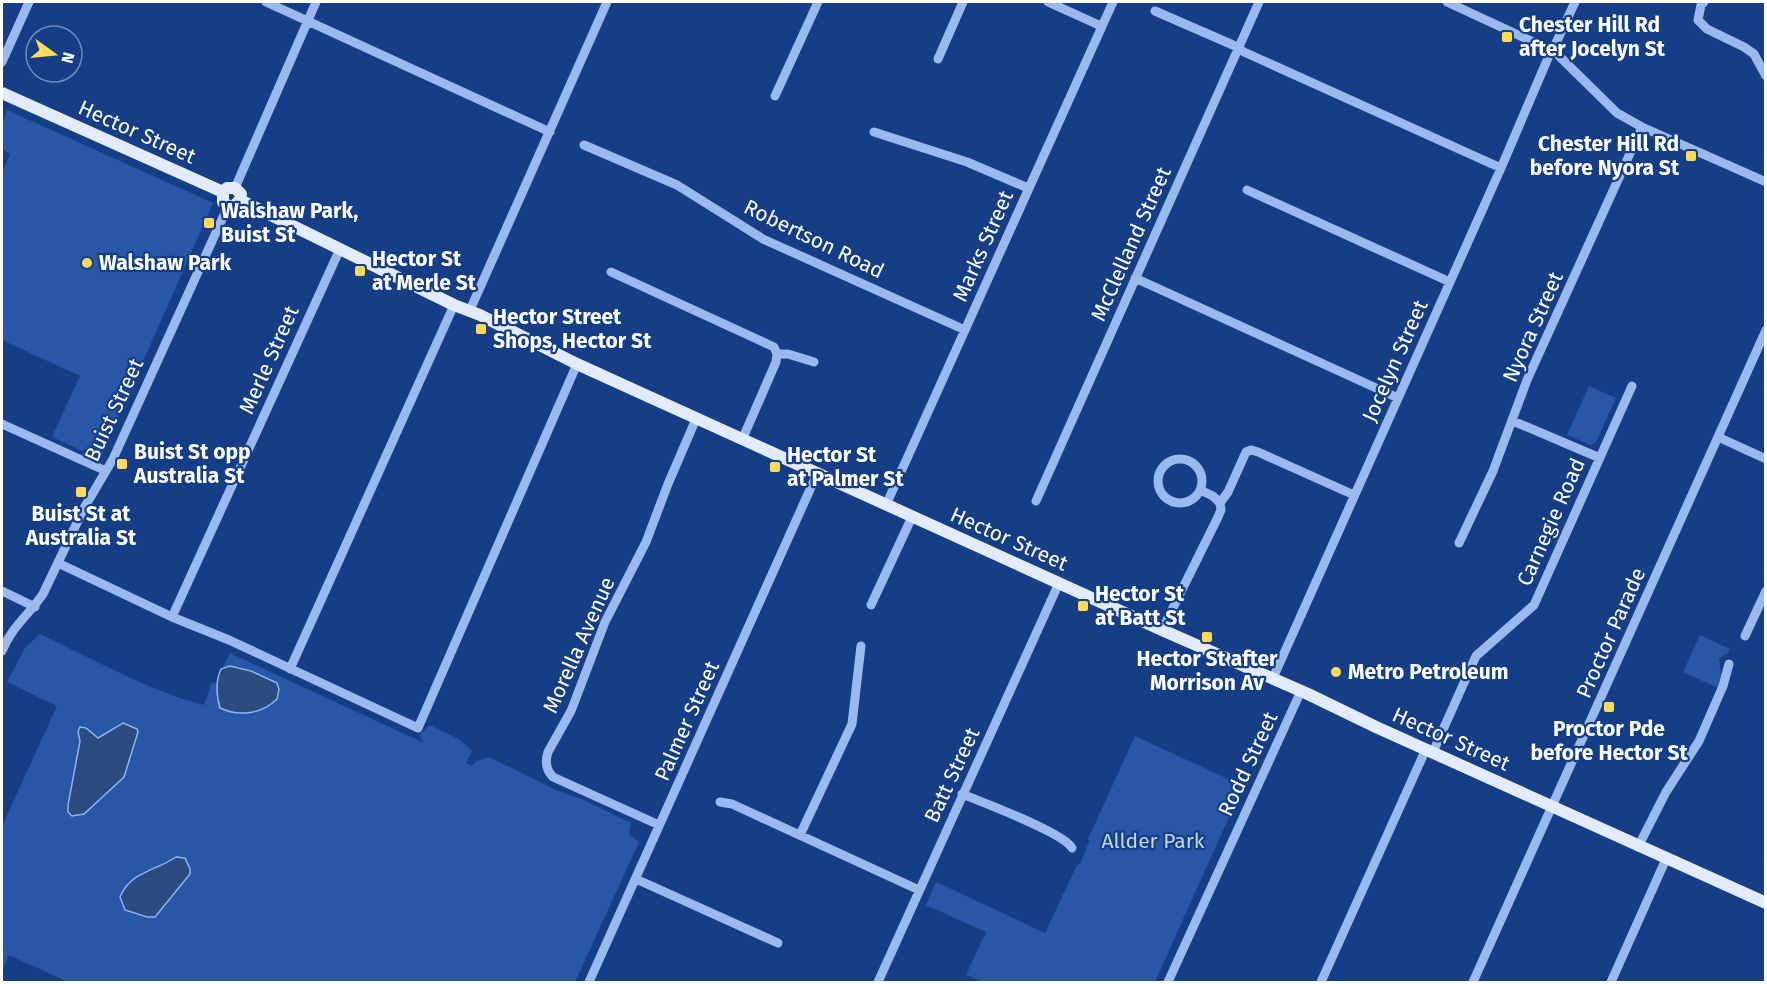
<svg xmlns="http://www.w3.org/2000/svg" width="1767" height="984" font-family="'Fira Sans',sans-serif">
	<rect width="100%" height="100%" fill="#153e87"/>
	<path fill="#2757a6" d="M 7,110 L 213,203 L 100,459 L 52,437 L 80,376 L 2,340 L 2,173 L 10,154 L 2,150 L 2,123 Z
		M 1589,386 L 1616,398 L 1596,442 L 1591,445 L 1567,435 Z
		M 40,634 C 93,659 147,690 204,705 L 212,682 L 215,684 L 230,653 L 424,743 L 419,735 L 429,725 L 459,739 L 472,751 L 466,763 L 472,766 L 477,761 L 489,757 L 556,790 L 584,800 L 631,823 L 629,834 L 639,842 L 575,982 L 68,982 L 9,955 L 2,972 L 2,826 L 57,706 L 7,682 L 25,648 Z
		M 1700,635 L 1730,649 L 1728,653 L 1719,658 L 1721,676 L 1718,688 L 1683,672 Z
		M 1135,736 L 1243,786 L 1155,982 L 983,982 L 966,975 L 986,932 L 926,905 L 936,882 L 1045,933 L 1077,865 L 1080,864 L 1089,842 L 1088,839 Z"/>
	<path fill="#2b4b81" stroke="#8cb4f2" stroke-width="1.5" d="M 230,666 L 251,671 L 277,683 L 279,689 L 277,699 C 262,714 239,717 220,708 C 216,694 215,682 221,669 Z
		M 123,723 L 137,729 L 138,732 L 124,777 L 84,814 L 72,816 L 68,812 L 68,805 L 80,741 L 78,732 L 80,727 L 86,728 L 98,738 Z
		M 176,857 L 185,858 L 190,869 L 190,874 L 155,917 L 147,917 L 125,910 L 120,897 C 131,871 156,871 176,857 Z"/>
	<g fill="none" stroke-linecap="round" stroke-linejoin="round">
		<path stroke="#9abaef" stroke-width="9" d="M 266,2 L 550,132
			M 1048,2 L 1101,26
			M 1447,2 L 1544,47
			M 1704,2 L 1701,5 L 1698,20 L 1707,29 L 1744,47 L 1754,54 L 1766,76
			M 1155,11 L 1233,45 L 1244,52 L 1501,168
			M 1556,43 L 1575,2
			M 1559,56 L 1617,113 L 1642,127 L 1766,182
			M 938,59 L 963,2
			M 2,62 L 29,2
			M 775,96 L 818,2
			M 874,132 L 967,162 L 1028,188
			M 584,145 L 677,185 L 763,239 L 965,330
			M 235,188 L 316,2
			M 1247,190 L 1450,282
			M 611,272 L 774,347 L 777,354 L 776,362 L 742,440
			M 1135,278 L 1398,398
			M 470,310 L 607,2
			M 777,354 L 788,354 L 814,362
			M 1513,421 L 1600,458
			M 2,424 L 106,471
			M 1718,437 L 1766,459
			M1158 481a22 22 0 1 1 44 0a22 22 0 1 1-44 0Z
			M 1200,490 L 1213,496 L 1220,503
			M 1036,501 L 1259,2
			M 886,505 L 1113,2
			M 1459,543 L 1493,471 L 1527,380 L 1642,127
			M 58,563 L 172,617 L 229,640 L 418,728 L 577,364
			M 2,591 L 35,607
			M 871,605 L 912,517
			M 172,617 L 340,249
			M 1162,630 L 1218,517 L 1221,510 L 1220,503 L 1228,492 L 1246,452 L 1251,450 L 1258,452 L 1354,495
			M 1745,636 L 1766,591
			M 2,651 C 13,625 28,616 43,594 L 84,508 L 113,459 L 228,206
			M 290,669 L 454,305
			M 1273,678 L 1501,168 L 1548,58
			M 1433,752 L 1476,656 L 1534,605 L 1632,386
			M 962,794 C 982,802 1064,833 1072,848
			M 720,802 L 732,804 L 919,890
			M 659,825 L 553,777 C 546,770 545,761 548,752 L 571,711 L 605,622 L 646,542 L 668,484 L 696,419
			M 800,835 L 852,724 L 861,646
			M 1638,847 L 1666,792 L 1699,741 L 1723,686 L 1729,664
			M 636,879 L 778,943
			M 589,982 L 817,474
			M 878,982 L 1059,583
			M 1168,982 L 1301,691
			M 1321,982 L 1426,749
			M 1473,982 L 1766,330
			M 1611,982 L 1666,859"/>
		<path stroke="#e2ebff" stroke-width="12" d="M 2,93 L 223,192
			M 223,192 L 223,202 L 228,206 L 234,206 L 240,200
			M 223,192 L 227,188 L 235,188 L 241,194 L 240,200
			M 240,200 L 454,305 L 480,315 L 577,364 L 1162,630 L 1308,694 L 1376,727 L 1766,903"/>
	</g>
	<g fill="#ffdb58" stroke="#153e87" stroke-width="2">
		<rect x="1501" y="31" width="12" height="12" rx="3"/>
		<rect x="1685" y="150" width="12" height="12" rx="3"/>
		<rect x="203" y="217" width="12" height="12" rx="3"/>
		<circle cx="87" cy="263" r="6"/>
		<rect x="354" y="265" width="12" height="12" rx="3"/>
		<rect x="475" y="323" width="12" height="12" rx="3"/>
		<rect x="116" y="458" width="12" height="12" rx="3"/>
		<rect x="769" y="461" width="12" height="12" rx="3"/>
		<rect x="75" y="486" width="12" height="12" rx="3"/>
		<rect x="1077" y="600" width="12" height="12" rx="3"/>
		<rect x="1201" y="631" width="12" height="12" rx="3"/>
		<circle cx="1336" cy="672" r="6"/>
		<rect x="1603" y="701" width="12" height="12" rx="3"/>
	</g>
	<g text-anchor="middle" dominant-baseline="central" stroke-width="4.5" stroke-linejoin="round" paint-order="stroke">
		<g font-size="21" font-weight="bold" fill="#fff" stroke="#153e87" text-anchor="start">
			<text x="1519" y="25">Chester Hill Rd<tspan x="1519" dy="24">after Jocelyn St</tspan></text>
			<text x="1679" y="144" text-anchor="end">Chester Hill Rd<tspan x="1679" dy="24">before Nyora St</tspan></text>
			<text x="221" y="211">Walshaw Park,<tspan x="221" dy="24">Buist St</tspan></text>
			<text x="372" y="259">Hector St<tspan x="372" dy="24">at Merle St</tspan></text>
			<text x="99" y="263">Walshaw Park</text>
			<text x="493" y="317">Hector Street<tspan x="493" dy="24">Shops, Hector St</tspan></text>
			<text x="134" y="452">Buist St opp<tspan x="134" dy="24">Australia St</tspan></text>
			<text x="787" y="455">Hector St<tspan x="787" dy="24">at Palmer St</tspan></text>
			<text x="81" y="514" text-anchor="middle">Buist St at<tspan x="81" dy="24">Australia St</tspan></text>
			<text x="1095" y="594">Hector St<tspan x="1095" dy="24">at Batt St</tspan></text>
			<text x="1207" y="659" text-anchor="middle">Hector St after<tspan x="1207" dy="24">Morrison Av</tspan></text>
			<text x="1348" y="672">Metro Petroleum</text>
			<text x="1609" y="729" text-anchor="middle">Proctor Pde<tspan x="1609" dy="24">before Hector St</tspan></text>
		</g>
		<g font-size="21" fill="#fff" stroke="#153e87">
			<text transform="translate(137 132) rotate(24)">Hector Street</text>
			<text transform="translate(814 239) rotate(26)">Robertson Road</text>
			<text transform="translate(1131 244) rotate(-66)">McClelland Street</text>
			<text transform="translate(983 246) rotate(-66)">Marks Street</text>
			<text transform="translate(1533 327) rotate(-66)">Nyora Street</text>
			<text transform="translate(269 360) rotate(-66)">Merle Street</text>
			<text transform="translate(1395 361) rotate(-66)">Jocelyn Street</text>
			<text transform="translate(114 410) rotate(-65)">Buist Street</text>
			<text transform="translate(1551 522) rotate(-66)">Carnegie Road</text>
			<text transform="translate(1009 539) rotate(24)">Hector Street</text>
			<text transform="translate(1611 633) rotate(-66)">Proctor Parade</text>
			<text transform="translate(579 645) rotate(-66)">Morella Avenue</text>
			<text transform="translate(687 721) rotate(-66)">Palmer Street</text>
			<text transform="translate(1451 739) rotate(24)">Hector Street</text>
			<text transform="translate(1248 764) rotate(-65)">Rodd Street</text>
			<text transform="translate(952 775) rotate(-65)">Batt Street</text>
		</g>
		<g font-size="21" fill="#c0d6fb" stroke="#153e87">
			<text x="1153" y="841">Allder Park</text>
		</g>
	</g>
	<rect width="1767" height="984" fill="none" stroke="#ffffff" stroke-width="6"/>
	<g transform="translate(54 54) rotate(105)"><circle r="28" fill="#153e87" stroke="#738bb7" stroke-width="1.5"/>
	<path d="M0-4.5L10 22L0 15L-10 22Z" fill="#ffdb58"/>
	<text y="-9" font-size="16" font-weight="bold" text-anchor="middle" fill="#ffffff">N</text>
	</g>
</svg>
